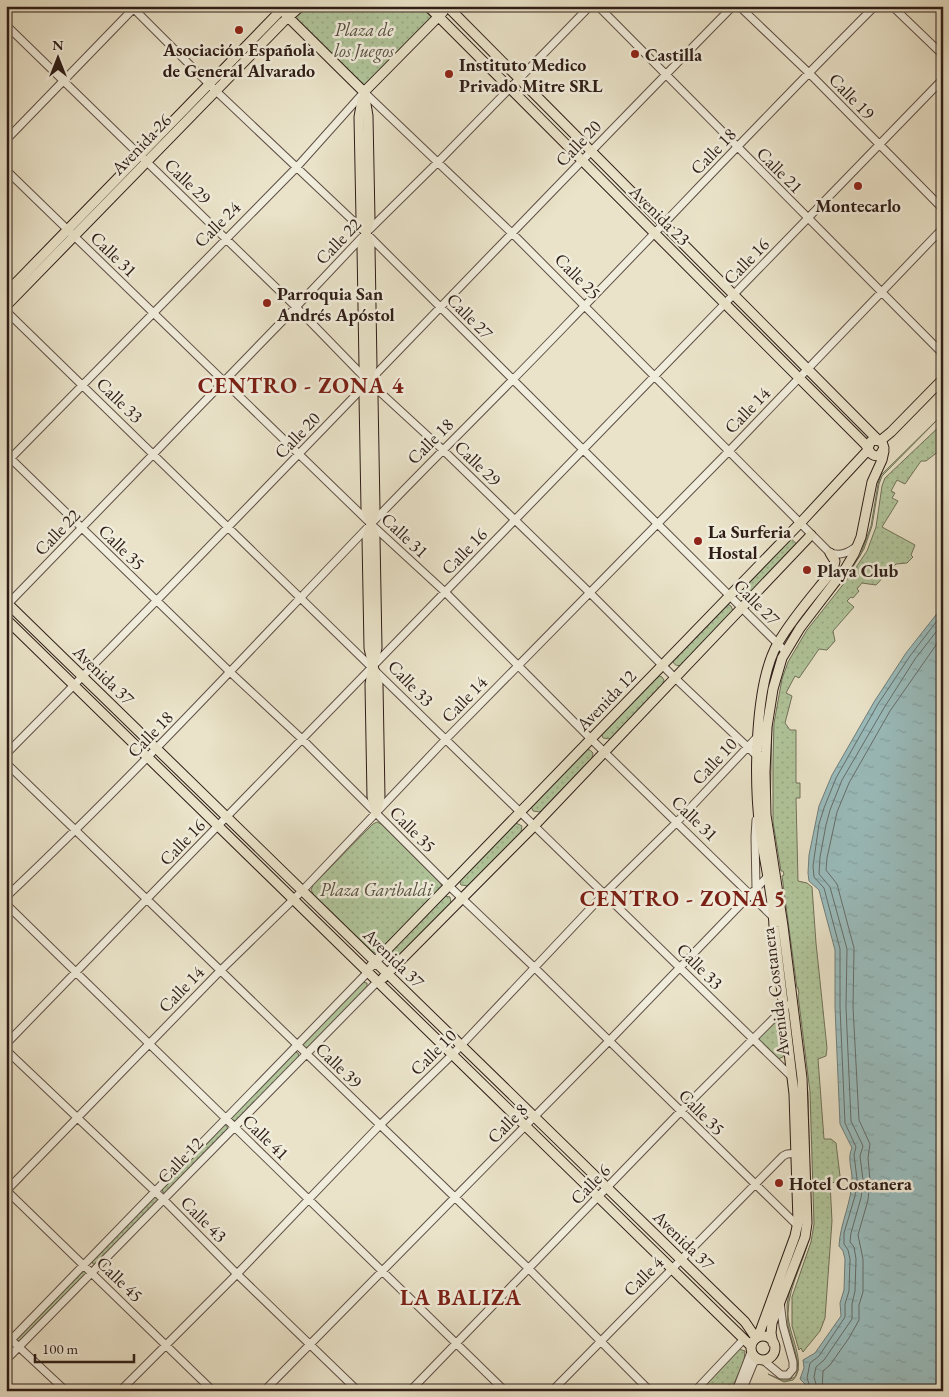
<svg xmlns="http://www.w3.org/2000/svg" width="949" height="1397" font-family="'EB Garamond',serif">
	<defs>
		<pattern id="green-dots" width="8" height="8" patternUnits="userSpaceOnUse" patternTransform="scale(1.25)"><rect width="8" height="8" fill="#b1c59b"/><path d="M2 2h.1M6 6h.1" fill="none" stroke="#99a985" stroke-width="1.8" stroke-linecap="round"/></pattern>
		<pattern id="water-ripples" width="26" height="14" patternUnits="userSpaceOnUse" patternTransform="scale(1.25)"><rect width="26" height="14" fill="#9abdbe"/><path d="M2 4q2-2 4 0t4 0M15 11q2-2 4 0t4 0" fill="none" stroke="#85a2a3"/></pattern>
	</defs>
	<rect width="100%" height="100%" fill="#eae3c9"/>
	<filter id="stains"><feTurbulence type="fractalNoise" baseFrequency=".004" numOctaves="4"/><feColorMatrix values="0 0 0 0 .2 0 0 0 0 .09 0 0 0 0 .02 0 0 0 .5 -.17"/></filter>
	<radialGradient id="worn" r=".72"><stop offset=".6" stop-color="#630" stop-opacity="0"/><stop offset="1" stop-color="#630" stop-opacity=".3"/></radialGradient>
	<path fill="url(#green-dots)" stroke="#707159" d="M 307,6 L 420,6 L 432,18 L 365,86 L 295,18 Z
		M 943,423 L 943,441 L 939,445 L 939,451 L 926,461 L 921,461 L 905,484 L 897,480 L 891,491 L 895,493 L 892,498 L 898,501 L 882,527 L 915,545 L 911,555 L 913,557 L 907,563 L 896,564 L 876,585 L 862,583 L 857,589 L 859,591 L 853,598 L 851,597 L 847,601 L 854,607 L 833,631 L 835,641 L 827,650 L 819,649 L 799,678 L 795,676 L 786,693 L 792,696 L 785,723 L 790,730 L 796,730 L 796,783 L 800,783 L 800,798 L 796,798 L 798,881 L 807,883 L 812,887 L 816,943 L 827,1048 L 826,1056 L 818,1059 L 824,1139 L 831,1139 L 836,1143 L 840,1176 L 837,1182 L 830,1183 L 832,1221 L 825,1318 L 820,1331 L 803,1352 L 801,1348 L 799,1350 L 792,1326 L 792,1297 L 811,1242 L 814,1224 L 810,1092 L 798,995 L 799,994 L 798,988 L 797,988 L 782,876 L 784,875 L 783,871 L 781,871 L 773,822 L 773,761 L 774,723 L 782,679 L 788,662 L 807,630 L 853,572 L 867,551 L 876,527 L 882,486 L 885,478 Z
		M 789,537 L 798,545 L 748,596 L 742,593 L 740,590 Z
		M 727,604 L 731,606 L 733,611 L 682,665 C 678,666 674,666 673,661 Z
		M 657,675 L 662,677 L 664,680 L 663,685 L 610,739 L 603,738 L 601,733 Z
		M 585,749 L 590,750 L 593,753 L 592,758 L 540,812 L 533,811 L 531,806 Z
		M 377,822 L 381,824 L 440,883 L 442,886 L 440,889 L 376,953 L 373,952 L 313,894 L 311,890 L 313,885 L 373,824 Z
		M 516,823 L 522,826 L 521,832 L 469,886 L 461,885 L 459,880 Z
		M 445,896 L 450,897 L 451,903 L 396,960 L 393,959 L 389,953 Z
		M 362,982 L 367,983 L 367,987 L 307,1049 L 304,1049 L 302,1044 Z
		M 774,1022 L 778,1023 L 780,1026 L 784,1054 L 783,1057 L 778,1059 L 759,1041 L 759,1037 Z
		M 295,1052 L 298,1053 L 299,1057 L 237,1121 L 232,1120 L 231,1118 Z
		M 225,1125 L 227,1126 L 228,1130 L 165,1193 L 163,1192 L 162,1189 Z
		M 155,1197 L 157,1198 L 159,1200 L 96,1265 L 93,1264 L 92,1261 Z
		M 83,1269 L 88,1274 L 21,1342 L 18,1343 L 16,1339 Z
		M 739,1349 L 745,1351 L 744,1361 L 733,1386 L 729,1384 L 727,1391 L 699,1391 Z"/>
	<path fill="#b1c59b" stroke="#707159" d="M 943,414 L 882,476 L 879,484 L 872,526 L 864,549 L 851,570 L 805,629 L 785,661 L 777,689 L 772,723 L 770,814 L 784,908 L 808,1093 L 811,1225 C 809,1256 788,1282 788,1314 C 788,1334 808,1365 793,1380 L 784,1382 L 768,1374 L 782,1380 L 788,1380 L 795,1377 L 798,1370 L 797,1359 L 788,1326 L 787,1305 L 790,1287 L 807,1241 L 807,1093 L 769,814 L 770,737 L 776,689 L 784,661 L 812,616 L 860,556 L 871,526 L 878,484 L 881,475 Z"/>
	<path fill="url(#water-ripples)" stroke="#6f7d7b" d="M 943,606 L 943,1391 L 802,1391 L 805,1384 L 800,1379 L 804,1368 L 803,1360 L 815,1353 L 841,1316 L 840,1303 L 844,1290 L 845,1259 L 843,1251 L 839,1246 C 840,1223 852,1202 852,1179 C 852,1168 847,1158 852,1148 L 840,1124 L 835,1007 L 835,950 L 819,890 L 809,881 L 808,873 L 809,855 L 819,806 L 832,775 L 874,702 L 906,653 Z"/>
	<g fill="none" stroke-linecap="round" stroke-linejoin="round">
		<path stroke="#646d6a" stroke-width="1" d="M 807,1391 L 809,1384 L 807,1378 L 810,1363 L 819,1356 L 845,1317 L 845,1304 L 849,1291 L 850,1259 L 848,1250 L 844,1244 L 844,1233 L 855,1196 L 857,1179 L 854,1155 L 856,1147 L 845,1123 L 840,1007 L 840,949 L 824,888 L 814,877 L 813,866 L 819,824 L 824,808 L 836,778 L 878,704 L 910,656 L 943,613
			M 814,1391 L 816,1384 L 814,1377 L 816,1367 L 824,1360 L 852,1319 L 852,1304 L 855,1291 L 856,1259 L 854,1247 L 850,1242 L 851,1233 L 861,1198 L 863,1180 L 860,1156 L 863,1146 L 851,1121 L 846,1007 L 847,949 L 830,887 L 819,874 L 820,857 L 826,825 L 830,810 L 842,780 L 884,708 L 915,659 L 943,623
			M 822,1391 L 823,1371 L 830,1365 L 849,1338 L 859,1320 L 859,1305 L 863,1292 L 863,1259 L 858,1235 L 868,1200 L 870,1180 L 868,1158 L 870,1144 L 859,1120 L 853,1007 L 854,948 L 837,884 L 826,870 L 827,858 L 837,812 L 849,783 L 890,711 L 943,635"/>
		<g stroke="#5d4e44" stroke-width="9">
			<path id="minor" d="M 131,6 L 216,91 L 366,233 L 785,651
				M 598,6 L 943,354
				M 739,6 L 809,73 L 943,209
				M 892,6 L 943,55
				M 6,25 L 296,307 L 368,381 L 442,449 L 589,592 L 675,678 L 757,756
				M 6,140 L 135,7
				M 6,170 L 371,524 L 445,592 L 591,739 L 774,918
				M 6,311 C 269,566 531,821 792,1077
				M 6,454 L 230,672 L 302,739 L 448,885 L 535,968 L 798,1226
				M 6,463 L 296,168 L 364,92 L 517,238 L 830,553 C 841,556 848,553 857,546
				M 6,606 L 296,307 L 366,233 L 438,162 L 590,6
				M 6,754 C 251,507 489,254 733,6
				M 6,763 L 529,1269 L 650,1391
				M 756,820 L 755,837 L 756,888
				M 6,897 C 132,778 249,651 369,526 C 434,458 501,393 566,325 C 669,219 770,111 875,6
				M 6,904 L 505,1391
				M 6,1044 L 943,79
				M 6,1050 L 164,1200 L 237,1274 L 358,1391
				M 6,1190 L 213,1391
				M 6,1191 L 220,971 L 302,891 L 445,740 L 729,451 L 943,228
				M 6,1335 L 66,1391
				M 6,1345 L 367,973
				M 6,1360 L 377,982
				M 763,1360 L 781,1375 L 788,1375 L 793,1369 L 793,1362 L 783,1326 L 780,1302
				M 120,1391 L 237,1274 L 380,1125 L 452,1055 L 604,894 L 677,822 L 758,736
				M 264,1391 L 609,1041 L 769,875
				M 410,1391 L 680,1112 L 787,1005
				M 552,1391 L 783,1156 L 787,1154 L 799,1153
				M 695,1391 L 744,1339
				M 736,1391 L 751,1352
				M 742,1391 L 754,1362 L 759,1360"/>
		</g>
		<g stroke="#2e1d17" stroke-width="11">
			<path id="major" d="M 428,6 L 865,444 C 870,450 870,458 880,455 L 884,448 L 882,442 L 875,440 L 871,441 L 868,448
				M 447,6 L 878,440
				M 286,15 L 364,92
				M 364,92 L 368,116 L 370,219 L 366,233 L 370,246 L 372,366 L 368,381 L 373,396 L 375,509 L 371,524 L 375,537 L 377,648 L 373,666 L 378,684 L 380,797 L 376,813
				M 364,92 L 443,12
				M 362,100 L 359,117 L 361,219 L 366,233 L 362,247 L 364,366 L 368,381 L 364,396 L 366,509 L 371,524 L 367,538 L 369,648 L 373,666 L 370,684 L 372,797 L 376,811
				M 6,293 L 285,6
				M 6,306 L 283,22 L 301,6
				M 880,441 L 891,432 L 943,379
				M 6,602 L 745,1322 L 756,1338
				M 6,619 L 751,1346
				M 371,966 L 804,519 L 868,450
				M 383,978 L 534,826 L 811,535
				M751 1348a12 12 0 1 1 24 0a12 12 0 1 1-24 0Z
				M 758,1337 L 795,1236 L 798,1222 L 794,1094 L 774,927 C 773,894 764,862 760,829 C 754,782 754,684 778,643 C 793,617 814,594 833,570 L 835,561 L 830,553
				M 773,1343 L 771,1333 L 772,1323 L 805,1237 L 807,1223 L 802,1078 L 783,926 L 766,815 L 765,772 L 767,727 L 773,689 L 782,658 L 800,628 L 845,569 L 854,554 L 861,537 L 872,482 L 882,460 L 884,451"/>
		</g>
		<use href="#minor" stroke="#f1eddc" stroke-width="7"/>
		<use href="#major" stroke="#eae3c9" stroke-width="9"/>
	</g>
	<g fill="#8f2418" stroke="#f1eddc" stroke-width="2">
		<circle cx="239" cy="30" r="5"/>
		<circle cx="635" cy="54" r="5"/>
		<circle cx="449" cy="74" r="5"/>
		<circle cx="858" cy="186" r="5"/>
		<circle cx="267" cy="303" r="5"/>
		<circle cx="698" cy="541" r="5"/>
		<circle cx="807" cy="570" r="5"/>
		<circle cx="779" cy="1183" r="5"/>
	</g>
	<g text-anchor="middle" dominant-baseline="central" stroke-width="5" stroke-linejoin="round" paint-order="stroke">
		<g font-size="18" font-style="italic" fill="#554f3f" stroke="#f1eddc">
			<text x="364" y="29">Plaza de<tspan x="364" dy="21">los Juegos</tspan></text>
			<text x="376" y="889">Plaza Garibaldi</text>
		</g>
		<g font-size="18" font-weight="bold" fill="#2e1d17" stroke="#f1eddc" text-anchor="start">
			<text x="239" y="49" text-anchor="middle">Asociación Española<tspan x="239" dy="21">de General Alvarado</tspan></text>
			<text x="645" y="54">Castilla</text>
			<text x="459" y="64">Instituto Medico<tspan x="459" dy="21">Privado Mitre SRL</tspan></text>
			<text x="858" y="205" text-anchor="middle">Montecarlo</text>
			<text x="277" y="293">Parroquia San<tspan x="277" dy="21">Andrés Apóstol</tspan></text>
			<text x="708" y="531">La Surferia<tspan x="708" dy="21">Hostal</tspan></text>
			<text x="817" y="570">Playa Club</text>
			<text x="789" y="1183">Hotel Costanera</text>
		</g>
		<g font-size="18" fill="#2e1d17" stroke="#f1eddc">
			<text transform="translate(852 96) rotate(46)">Calle 19</text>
			<text transform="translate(578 143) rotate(-46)">Calle 20</text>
			<text transform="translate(141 144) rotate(-46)">Avenida 26</text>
			<text transform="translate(713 151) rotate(-46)">Calle 18</text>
			<text transform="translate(780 170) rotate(45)">Calle 21</text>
			<text transform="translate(188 181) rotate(44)">Calle 29</text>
			<text transform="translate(660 215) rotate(45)">Avenida 23</text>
			<text transform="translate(217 224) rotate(-45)">Calle 24</text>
			<text transform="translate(338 241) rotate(-46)">Calle 22</text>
			<text transform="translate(114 254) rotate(44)">Calle 31</text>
			<text transform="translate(746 261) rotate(-46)">Calle 16</text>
			<text transform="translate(578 276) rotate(45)">Calle 25</text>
			<text transform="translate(470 316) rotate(45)">Calle 27</text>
			<text transform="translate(120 400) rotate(44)">Calle 33</text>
			<text transform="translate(747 410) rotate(-46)">Calle 14</text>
			<text transform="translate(297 435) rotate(-46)">Calle 20</text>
			<text transform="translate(430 441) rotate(-45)">Calle 18</text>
			<text transform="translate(478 463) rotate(44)">Calle 29</text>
			<text transform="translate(57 532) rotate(-46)">Calle 22</text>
			<text transform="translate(405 535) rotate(43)">Calle 31</text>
			<text transform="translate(122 547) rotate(44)">Calle 35</text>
			<text transform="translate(464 551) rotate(-46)">Calle 16</text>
			<text transform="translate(757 602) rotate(45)">Calle 27</text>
			<text transform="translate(104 675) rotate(44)">Avenida 37</text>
			<text transform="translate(411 683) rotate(46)">Calle 33</text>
			<text transform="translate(464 699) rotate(-46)">Calle 14</text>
			<text transform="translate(606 700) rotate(-46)">Avenida 12</text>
			<text transform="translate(150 734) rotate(-46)">Calle 18</text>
			<text transform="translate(714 761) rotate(-47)">Calle 10</text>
			<text transform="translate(695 818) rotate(44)">Calle 31</text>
			<text transform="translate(413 829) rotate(45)">Calle 35</text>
			<text transform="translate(182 842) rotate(-46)">Calle 16</text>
			<text transform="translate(394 958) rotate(44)">Avenida 37</text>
			<text transform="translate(700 966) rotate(45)">Calle 33</text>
			<text transform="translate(181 989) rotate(-46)">Calle 14</text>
			<text transform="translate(775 992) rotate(-97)">Avenida Costanera</text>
			<text transform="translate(433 1052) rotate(-45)">Calle 10</text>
			<text transform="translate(339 1065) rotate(44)">Calle 39</text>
			<text transform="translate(702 1112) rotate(45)">Calle 35</text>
			<text transform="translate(507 1123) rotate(-45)">Calle 8</text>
			<text transform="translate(266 1137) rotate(44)">Calle 41</text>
			<text transform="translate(180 1160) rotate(-46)">Calle 12</text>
			<text transform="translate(590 1184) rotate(-46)">Calle 6</text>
			<text transform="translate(204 1219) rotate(45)">Calle 43</text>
			<text transform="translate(684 1240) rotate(44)">Avenida 37</text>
			<text transform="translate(643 1276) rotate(-45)">Calle 4</text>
			<text transform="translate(120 1279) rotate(44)">Calle 45</text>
		</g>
		<g font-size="22" font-weight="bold" letter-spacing="1" fill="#7a1f14" stroke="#f1eddc">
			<text x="301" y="385">CENTRO - ZONA 4</text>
			<text x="683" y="898">CENTRO - ZONA 5</text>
			<text x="461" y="1297">LA BALIZA</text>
		</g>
	</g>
	<rect width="949" height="1397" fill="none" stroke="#eae3c9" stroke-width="25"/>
	<rect x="8" y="8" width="934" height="1382" fill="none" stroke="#2e1d17" stroke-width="2.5"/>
	<rect x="12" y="12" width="924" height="1372" fill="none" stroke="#2e1d17"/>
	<g transform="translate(58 58)" stroke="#f1eddc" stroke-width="4" paint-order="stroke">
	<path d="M0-4L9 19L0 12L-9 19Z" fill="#2e1d17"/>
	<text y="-8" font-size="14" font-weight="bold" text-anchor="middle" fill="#2e1d17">N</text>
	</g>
	<path d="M35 1354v8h99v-8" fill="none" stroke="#2e1d17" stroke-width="2.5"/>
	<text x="42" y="1354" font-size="15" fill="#2e1d17" stroke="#f1eddc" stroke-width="4" paint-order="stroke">100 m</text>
	<rect width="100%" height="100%" filter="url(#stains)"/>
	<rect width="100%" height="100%" fill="url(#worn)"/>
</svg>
